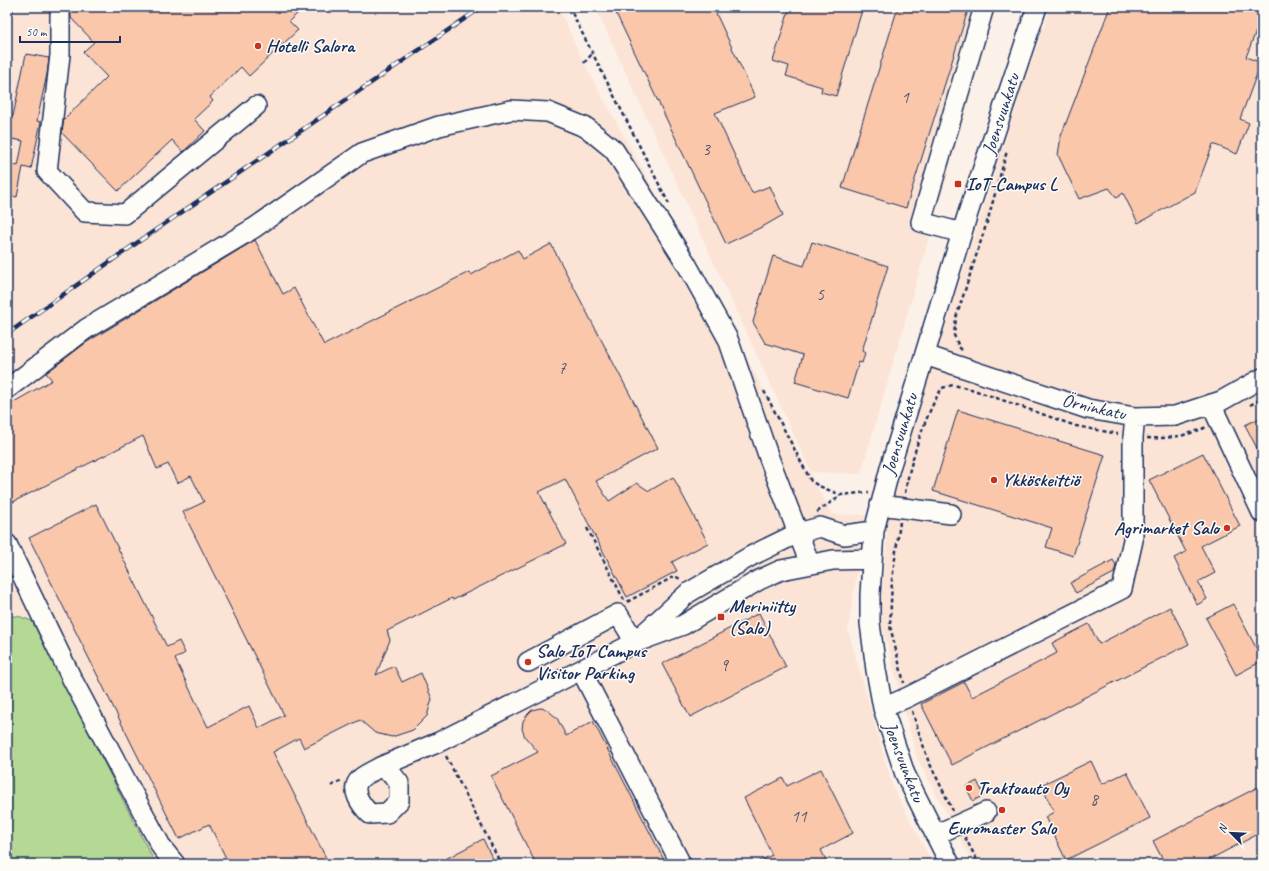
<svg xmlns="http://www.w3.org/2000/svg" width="1269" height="871" font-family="Caveat,sans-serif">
	<rect width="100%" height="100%" fill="#fcf1e8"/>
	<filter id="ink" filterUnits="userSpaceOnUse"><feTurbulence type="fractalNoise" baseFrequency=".025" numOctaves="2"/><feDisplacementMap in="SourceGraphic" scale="8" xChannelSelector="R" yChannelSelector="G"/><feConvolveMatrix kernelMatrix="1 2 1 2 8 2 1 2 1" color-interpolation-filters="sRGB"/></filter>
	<g filter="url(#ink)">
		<path fill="#fbe4d6" d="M 19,7 L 558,7 L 584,63 L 832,514 L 866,515 L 848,630 L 893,787 L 933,864 L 157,864 L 152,858 L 18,616 L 7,616 L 7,323 L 9,321 L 7,320 L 7,25 Z
			M 595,7 L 996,7 L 861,474 L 811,472 Z
			M 1051,7 L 1262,7 L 1262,864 L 973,864 L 917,758 L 880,617 L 888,520 L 924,392 L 1022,87 Z"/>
		<path fill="#b3d995" stroke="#67847a" d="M 7,616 L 18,616 L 32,621 L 152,857 L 157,864 L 7,864 Z"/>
		<path fill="#fac7ab" stroke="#1b2f5e" d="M 71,7 L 305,7 L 289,21 L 298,30 L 249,76 L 241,67 L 210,97 L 213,101 L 194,119 L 205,131 L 183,152 L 172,140 L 118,191 L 62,133 L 64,119 L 107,77 L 83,52 L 94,42 L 71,18 Z
			M 613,7 L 713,7 L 755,97 L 715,113 L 752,193 L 770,186 L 783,215 L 764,226 L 726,244 Z
			M 790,7 L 863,7 L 836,96 L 821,92 L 822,87 L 786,76 L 789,66 L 773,61 Z
			M 898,7 L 969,7 L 906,208 L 842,188 Z
			M 1110,7 L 1262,7 L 1262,16 L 1246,57 L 1261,63 L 1240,119 L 1249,123 L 1237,154 L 1213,144 L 1195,192 L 1138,223 L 1123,193 L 1117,198 L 1109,188 L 1079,199 L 1058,155 L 1061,136 Z
			M 26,54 L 49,58 L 47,74 L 37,121 L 41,122 L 31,169 L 23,167 L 17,197 L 7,195 L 7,163 L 18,166 L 23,141 L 7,138 L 7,115 L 13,116 Z
			M 255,240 L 283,294 L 294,288 L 324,345 L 469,272 L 471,275 L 518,250 L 523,259 L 551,244 L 658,448 L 596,481 L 609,501 L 637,483 L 649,491 L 673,477 L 708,543 L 672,562 L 677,571 L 627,597 L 565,479 L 539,492 L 566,544 L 453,600 L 452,598 L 387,631 L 390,640 L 376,675 L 394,666 L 402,682 L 421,673 L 432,699 L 427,716 L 413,730 L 392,737 L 375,733 L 360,720 L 304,748 L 299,738 L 273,752 L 329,864 L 229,864 L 209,824 L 179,839 L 29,538 L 96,504 L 167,647 L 179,641 L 185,653 L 175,659 L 208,727 L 249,706 L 259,728 L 284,715 L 183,512 L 204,502 L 191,476 L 177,483 L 168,464 L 157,469 L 143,436 L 7,505 L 7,406 L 52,380 L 46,373 L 87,342 Z
			M 812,242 L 888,266 L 862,351 L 865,353 L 862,363 L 859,362 L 848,398 L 795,382 L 803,355 L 765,343 L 753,322 L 773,256 L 804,266 Z
			M 958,410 L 1105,455 L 1073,556 L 1046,547 L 1052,528 L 933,491 Z
			M 1262,417 L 1262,458 L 1245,425 Z
			M 1203,453 L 1240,526 L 1201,546 L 1215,573 L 1198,582 L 1207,599 L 1197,605 L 1174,558 L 1186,552 L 1149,480 Z
			M 1113,560 L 1116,565 L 1114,573 L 1076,593 L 1070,583 Z
			M 1233,604 L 1262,659 L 1262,661 L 1236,675 L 1206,618 Z
			M 1170,607 L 1189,644 L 952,765 L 921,704 L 964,682 L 972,697 L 1057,653 L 1052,643 L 1089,624 L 1099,644 Z
			M 759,613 L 786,667 L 690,717 L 662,664 Z
			M 540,708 L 546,709 L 557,718 L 566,736 L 593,721 L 666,864 L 536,864 L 491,776 L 538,752 L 525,737 L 522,729 L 523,721 L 528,714 L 532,710 Z
			M 1091,761 L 1102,784 L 1127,772 L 1150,818 L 1066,860 L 1045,817 L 1054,812 L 1041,785 Z
			M 821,769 L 853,833 L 821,850 L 828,864 L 753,864 L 772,855 L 744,798 L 783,778 L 787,786 Z
			M 977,781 L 984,795 L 973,801 L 966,787 Z
			M 1262,785 L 1262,832 L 1201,864 L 1165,864 L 1153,841 Z
			M 483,839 L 495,864 L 436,864 Z"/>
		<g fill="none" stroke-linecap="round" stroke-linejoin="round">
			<g stroke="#1b2f5e" stroke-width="22">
				<path id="minor" d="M 60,7 L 60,55 L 47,171 L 85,212 L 125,214 L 256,106
					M 962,233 L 921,222 L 984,7
					M 925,355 L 1088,409 L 1135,417 L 1175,416 L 1221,401 L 1262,378
					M 7,389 L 86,329 L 254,228 L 362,153 L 439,126 L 511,110 L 548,112 L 587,128 L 614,150 L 686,263 L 728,339 L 769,458 L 810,564
					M 1211,404 L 1262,513
					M 880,505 L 951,514
					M 7,544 L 72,679 L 162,848 L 175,864
					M 642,635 L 688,593 L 751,556 L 798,533 L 820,527 L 844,535 L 874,531
					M 528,662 L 618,614 L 629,632 L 634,643
					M 581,670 L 681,864
					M 883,708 L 908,697 L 1122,589 L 1133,540 L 1133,437 L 1135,417
					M 380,767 L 439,742 L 634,643 L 683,625 L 759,580 L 781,570 L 833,560 L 872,559
					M 380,767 L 391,773 L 399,783 L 399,801 L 387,813 L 370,814 C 362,806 349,790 360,779 C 365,774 374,771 380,767 Z
					M 935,835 L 986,812
					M 950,864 L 905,774 L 883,708 L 876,670 L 870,623 L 870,595 L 874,531 L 890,468 L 968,213 L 1037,7"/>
			</g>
			<path stroke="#1b2f5e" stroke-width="2.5" stroke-dasharray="4 3" stroke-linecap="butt" d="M 569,7 L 669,204
				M 7,19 L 15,7
				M 584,63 L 592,54
				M 962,350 L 959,347 L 954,335 L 956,318 L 988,219 L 1007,151
				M 764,391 L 811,481 L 819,486 L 841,495 L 869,492
				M 1250,405 L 1262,399
				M 1147,438 C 1168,439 1188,436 1206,427
				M 905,493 C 910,462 925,415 942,388 L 953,385 L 971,389 L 1076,426 L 1118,434
				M 817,512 L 841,495
				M 900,522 L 892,580 L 890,626 L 904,683
				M 587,528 L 624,600
				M 627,602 L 675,576 L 680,579
				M 912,711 L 928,760 L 953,811
				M 446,756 L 501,864
				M 331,786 L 342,780
				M 965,837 L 979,864"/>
			<use href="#minor" stroke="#fdfcf7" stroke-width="19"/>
			<g stroke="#1b2f5e" stroke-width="4.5">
				<path id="rail" d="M 7,334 L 141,240 L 482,7"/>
			</g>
			<use href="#rail" stroke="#fdfcf7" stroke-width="3" stroke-dasharray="9" stroke-linecap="butt"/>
		</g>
	</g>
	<g fill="#c8321e" stroke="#fdfcf7" stroke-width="1.5">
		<circle cx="258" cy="46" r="4"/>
		<rect x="954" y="180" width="8" height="8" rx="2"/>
		<circle cx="994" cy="480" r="4"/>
		<circle cx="1227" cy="528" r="4"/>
		<rect x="717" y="613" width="8" height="8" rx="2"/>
		<circle cx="528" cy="662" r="4"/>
		<circle cx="969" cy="788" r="4"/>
		<circle cx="1002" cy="810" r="4"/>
	</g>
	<g text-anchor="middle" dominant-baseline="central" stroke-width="3" stroke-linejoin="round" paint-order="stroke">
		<g font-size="17" fill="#535571">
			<text x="905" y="97">1</text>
			<text x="706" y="149">3</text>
			<text x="820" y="294">5</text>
			<text x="562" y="368">7</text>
			<text x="724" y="665">9</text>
			<text x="1094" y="799">8</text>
			<text x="799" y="816">11</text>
		</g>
		<g font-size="19" font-weight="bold" fill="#1b2f5e" stroke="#fdfcf7" text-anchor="start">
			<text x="266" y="46">Hotelli Salora</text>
			<text x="966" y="184">IoT-Campus L</text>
			<text x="1002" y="480">Ykköskeittiö</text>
			<text x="1219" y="528" text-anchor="end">Agrimarket Salo</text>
			<text x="729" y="606">Meriniitty<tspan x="729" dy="22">(Salo)</tspan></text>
			<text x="536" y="651">Salo IoT Campus<tspan x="536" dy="22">Visitor Parking</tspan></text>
			<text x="977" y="788">Traktoauto Oy</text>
			<text x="1002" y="828" text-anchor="middle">Euromaster Salo</text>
		</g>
		<g font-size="19" fill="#1b2f5e" stroke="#fdfcf7">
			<text transform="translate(1001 114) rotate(-72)">Joensuunkatu</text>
			<text transform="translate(1094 407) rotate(13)">Örninkatu</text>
			<text transform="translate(900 434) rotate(-73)">Joensuunkatu</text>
			<text transform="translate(904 762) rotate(69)">Joensuunkatu</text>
		</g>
	</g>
	<rect width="1269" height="871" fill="none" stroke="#fdfcf7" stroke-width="24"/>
	<rect x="12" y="12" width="1245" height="847" fill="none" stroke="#1b2f5e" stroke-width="1.5" filter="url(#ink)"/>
	<g transform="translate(1231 833) rotate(294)" stroke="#fdfcf7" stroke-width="3" paint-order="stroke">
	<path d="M0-3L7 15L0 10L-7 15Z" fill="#1b2f5e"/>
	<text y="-6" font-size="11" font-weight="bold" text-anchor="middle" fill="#1b2f5e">N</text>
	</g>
	<path d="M20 36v6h100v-6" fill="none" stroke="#1b2f5e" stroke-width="2"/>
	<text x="26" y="36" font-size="12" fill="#1b2f5e" stroke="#fdfcf7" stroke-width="3" paint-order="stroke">50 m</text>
</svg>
